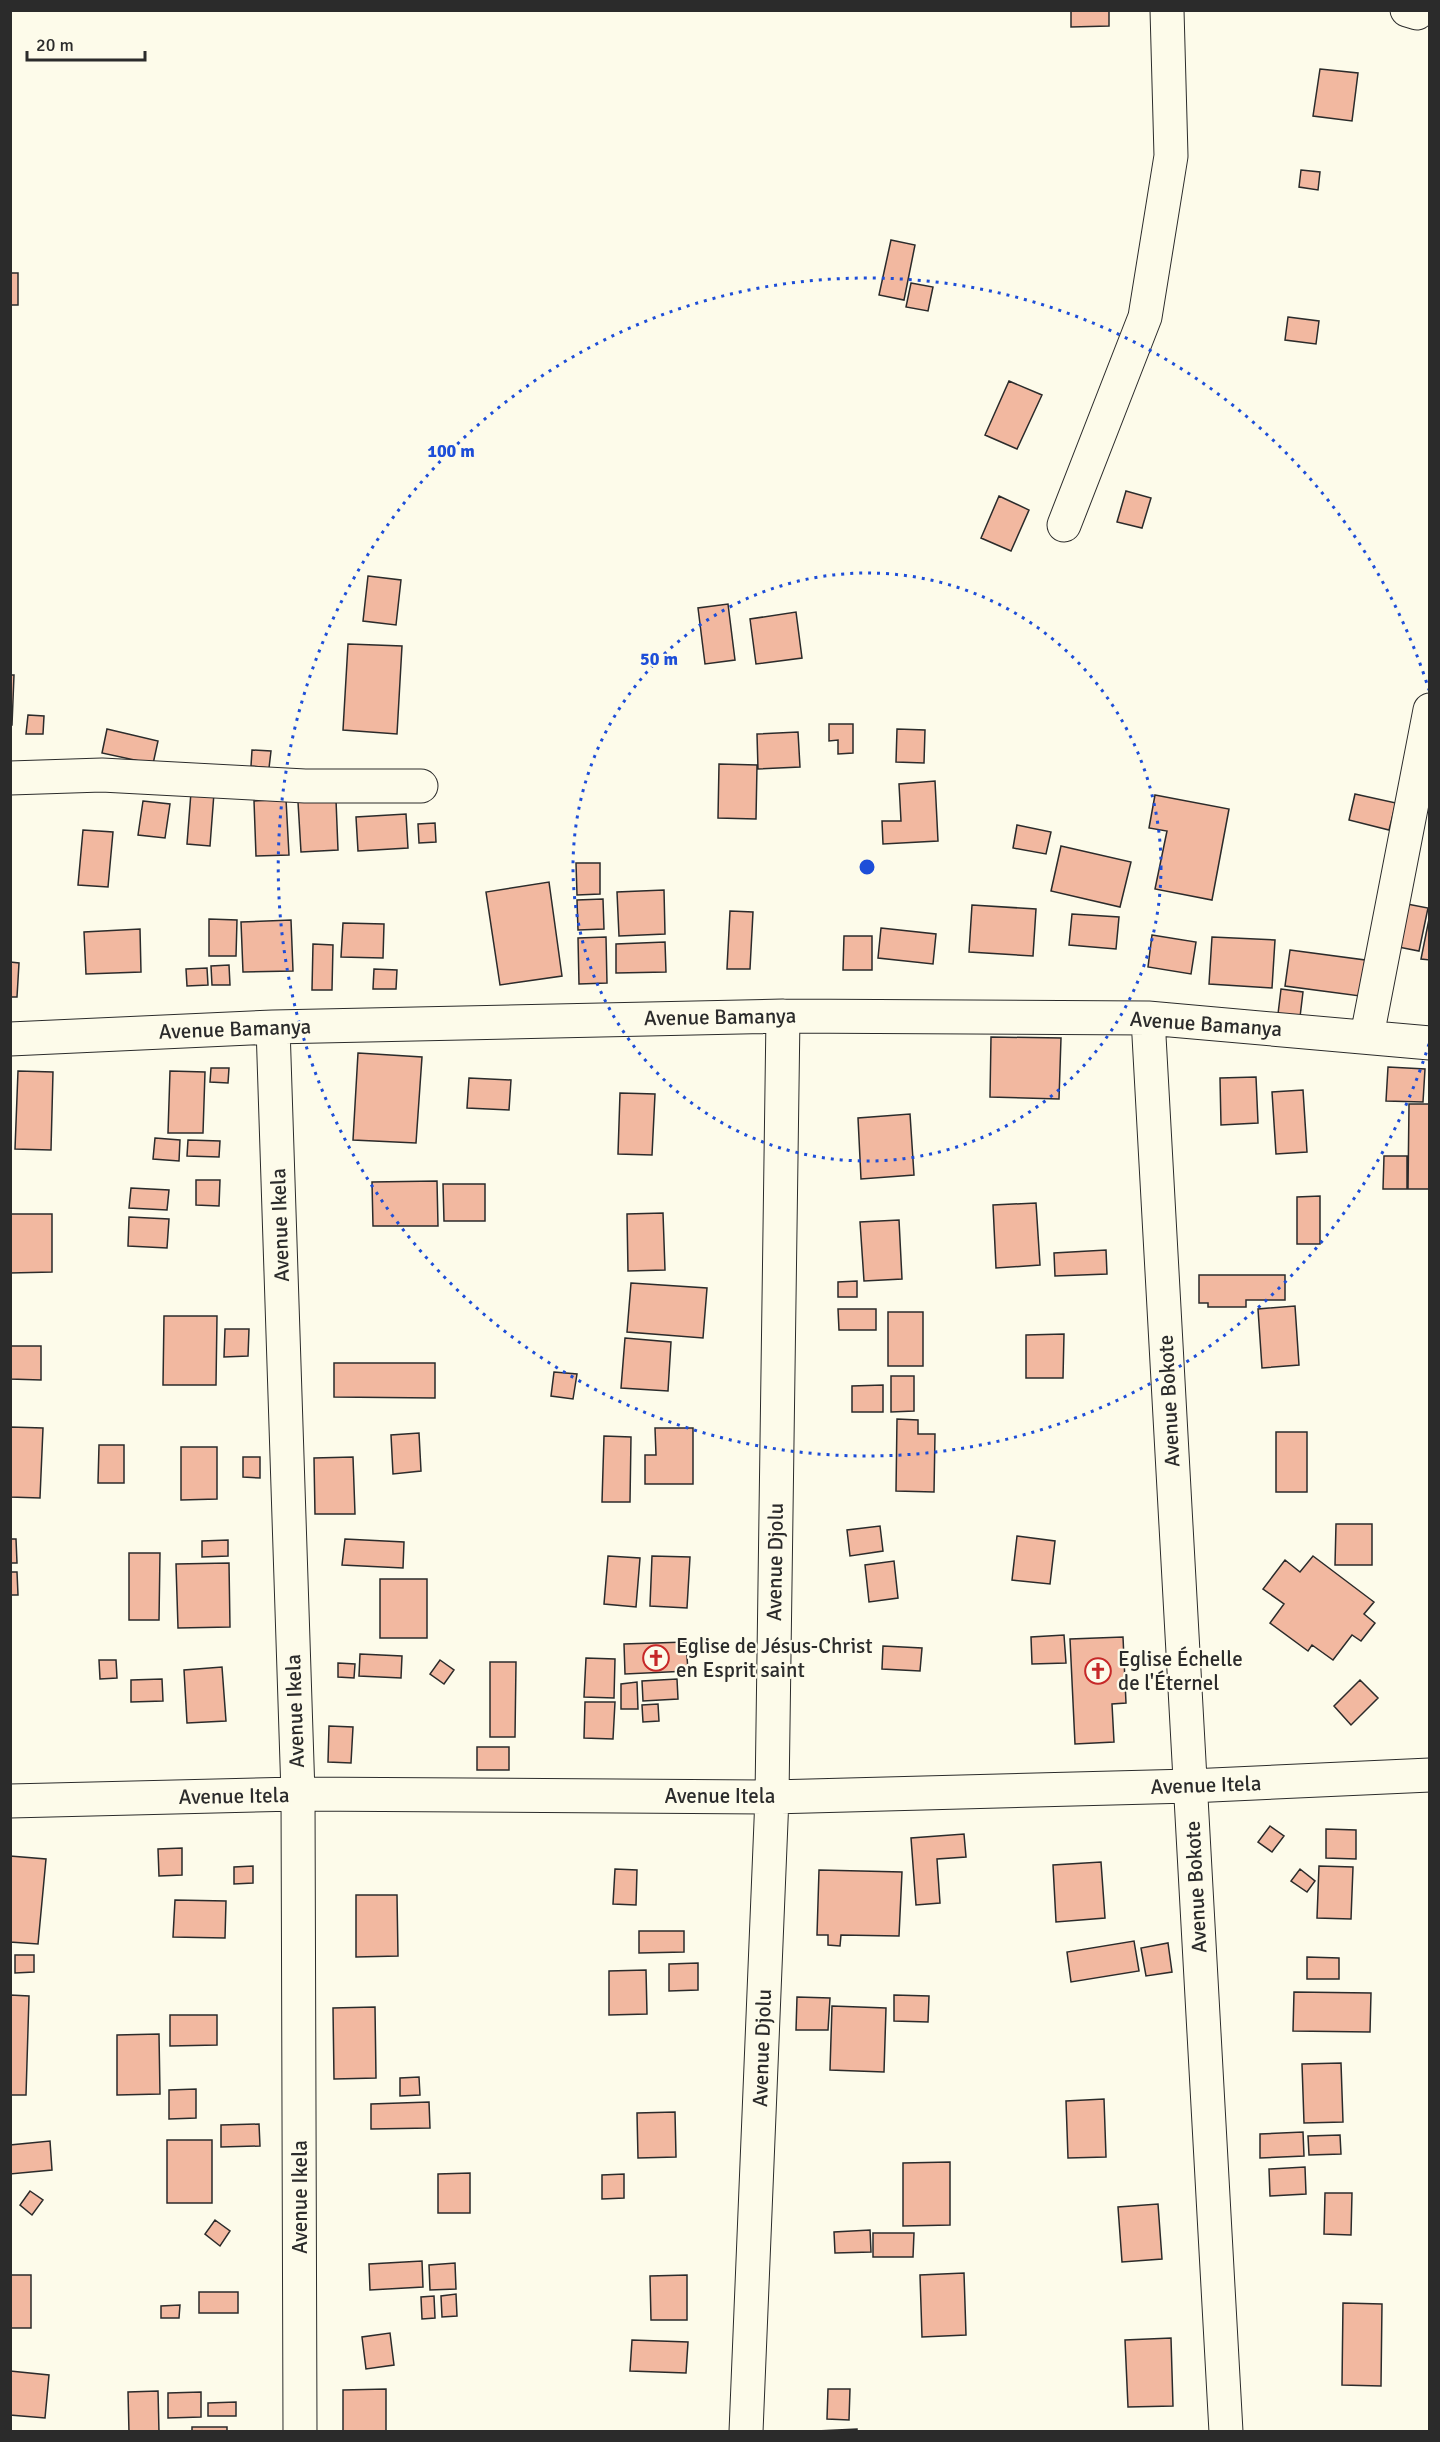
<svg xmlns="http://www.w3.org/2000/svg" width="1440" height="2442" font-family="Signika,sans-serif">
	<rect width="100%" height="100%" fill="#fdfbea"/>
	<path fill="#f2b8a0" stroke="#2b2b2b" stroke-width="1.5" d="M 1071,10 L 1109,10 L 1109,26 L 1071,27 Z
		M 1320,69 L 1358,73 L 1352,121 L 1313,116 Z
		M 1301,170 L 1320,172 L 1318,190 L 1299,187 Z
		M 891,240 L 915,245 L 904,300 L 879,295 Z
		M 10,273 L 18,273 L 18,305 L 10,305 Z
		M 911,283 L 933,287 L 928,311 L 906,307 Z
		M 1288,317 L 1319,321 L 1316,344 L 1285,340 Z
		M 1009,381 L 1042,395 L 1017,449 L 985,435 Z
		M 1126,491 L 1151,498 L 1142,528 L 1117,522 Z
		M 999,496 L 1029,510 L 1011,551 L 981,538 Z
		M 368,576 L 401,580 L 396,625 L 363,621 Z
		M 728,604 L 735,660 L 705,664 L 698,608 Z
		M 796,612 L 802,658 L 756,664 L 750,619 Z
		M 348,644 L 402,646 L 397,734 L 343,730 Z
		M 10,675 L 14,675 L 12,725 L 10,725 Z
		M 28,715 L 44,716 L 43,734 L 26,734 Z
		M 829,724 L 853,724 L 853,753 L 838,754 L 838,740 L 829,741 Z
		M 107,729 L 158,741 L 153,764 L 102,753 Z
		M 897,729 L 925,730 L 924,763 L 896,762 Z
		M 798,732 L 800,767 L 758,769 L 757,734 Z
		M 252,750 L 271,751 L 269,768 L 251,766 Z
		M 719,764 L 757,765 L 756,819 L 718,818 Z
		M 935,781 L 938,841 L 883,844 L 882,821 L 901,821 L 899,784 Z
		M 191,792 L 214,793 L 210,846 L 187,844 Z
		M 1355,794 L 1396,803 L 1389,830 L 1349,820 Z
		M 1155,795 L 1229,809 L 1212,900 L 1155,889 L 1167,831 L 1149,828 Z
		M 286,799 L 289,855 L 256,856 L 254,801 Z
		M 336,800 L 338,850 L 301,852 L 298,802 Z
		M 143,801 L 170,804 L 165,838 L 138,835 Z
		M 406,814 L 408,848 L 358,851 L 356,817 Z
		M 435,823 L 436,842 L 419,843 L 418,824 Z
		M 1017,825 L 1051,832 L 1046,854 L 1013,848 Z
		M 83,830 L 113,832 L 108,887 L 78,885 Z
		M 1061,846 L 1131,862 L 1120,907 L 1051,891 Z
		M 576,863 L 600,863 L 600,894 L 577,895 Z
		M 549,882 L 562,976 L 500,985 L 486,892 Z
		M 664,890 L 665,934 L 619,936 L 617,892 Z
		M 603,899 L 604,929 L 578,930 L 577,900 Z
		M 1402,903 L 1428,908 L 1419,951 L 1393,946 Z
		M 972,905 L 1036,909 L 1033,956 L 969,952 Z
		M 730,911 L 753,912 L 750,969 L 727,969 Z
		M 1072,914 L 1119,917 L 1116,949 L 1069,945 Z
		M 1430,914 L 1430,960 L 1421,959 Z
		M 209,919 L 237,920 L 236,956 L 209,956 Z
		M 291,920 L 293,971 L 243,972 L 241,922 Z
		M 343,923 L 384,924 L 383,958 L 341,957 Z
		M 881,928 L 936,934 L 933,964 L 878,958 Z
		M 140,929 L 141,972 L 86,974 L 84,932 Z
		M 1152,935 L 1196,942 L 1191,974 L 1148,967 Z
		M 844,936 L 872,936 L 872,970 L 843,970 Z
		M 606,937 L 607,983 L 579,984 L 578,938 Z
		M 1212,937 L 1275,940 L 1272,988 L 1209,984 Z
		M 665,942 L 666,972 L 616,973 L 616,944 Z
		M 313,944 L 333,945 L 332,990 L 312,990 Z
		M 1290,950 L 1365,960 L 1360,996 L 1285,986 Z
		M 10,962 L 19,963 L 17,997 L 10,997 Z
		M 229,965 L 230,985 L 212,985 L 211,966 Z
		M 207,968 L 208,985 L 187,986 L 186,969 Z
		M 374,969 L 397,970 L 396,989 L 373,989 Z
		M 1281,989 L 1303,992 L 1300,1017 L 1278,1014 Z
		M 991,1037 L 1061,1038 L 1059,1099 L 990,1097 Z
		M 358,1053 L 422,1057 L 416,1143 L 353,1140 Z
		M 1388,1067 L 1425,1069 L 1423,1102 L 1386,1101 Z
		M 211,1068 L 229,1068 L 228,1083 L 210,1082 Z
		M 18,1071 L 53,1072 L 51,1150 L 15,1149 Z
		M 170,1071 L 205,1072 L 203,1133 L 168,1133 Z
		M 1256,1077 L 1258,1123 L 1221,1125 L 1220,1078 Z
		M 469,1078 L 511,1080 L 509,1110 L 467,1108 Z
		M 1303,1090 L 1307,1152 L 1276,1154 L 1272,1092 Z
		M 620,1093 L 655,1094 L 652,1155 L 618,1154 Z
		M 1409,1104 L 1430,1104 L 1430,1189 L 1408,1189 Z
		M 910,1114 L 914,1175 L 861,1179 L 858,1118 Z
		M 155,1138 L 180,1140 L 179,1161 L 153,1159 Z
		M 188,1140 L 220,1141 L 219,1157 L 187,1156 Z
		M 1384,1156 L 1407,1156 L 1407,1189 L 1383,1189 Z
		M 196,1180 L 220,1180 L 219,1206 L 196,1205 Z
		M 437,1181 L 438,1226 L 373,1226 L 372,1182 Z
		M 443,1184 L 485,1184 L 485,1221 L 444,1221 Z
		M 131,1188 L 169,1190 L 167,1210 L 129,1208 Z
		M 1320,1196 L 1320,1244 L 1297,1244 L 1297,1197 Z
		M 1036,1203 L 1040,1265 L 996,1268 L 993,1205 Z
		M 663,1213 L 665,1270 L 628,1271 L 627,1214 Z
		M 10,1214 L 52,1214 L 52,1272 L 10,1273 Z
		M 129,1217 L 169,1219 L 167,1248 L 128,1246 Z
		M 899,1220 L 902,1279 L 864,1281 L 860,1222 Z
		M 1106,1250 L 1107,1274 L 1055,1276 L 1054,1253 Z
		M 1199,1275 L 1285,1275 L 1285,1300 L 1246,1300 L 1246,1307 L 1208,1307 L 1208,1303 L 1199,1303 Z
		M 857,1281 L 857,1297 L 838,1297 L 838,1282 Z
		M 631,1283 L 707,1288 L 703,1338 L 627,1332 Z
		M 1295,1306 L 1299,1365 L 1262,1368 L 1258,1309 Z
		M 838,1309 L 876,1309 L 876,1330 L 839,1330 Z
		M 888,1312 L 923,1312 L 923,1366 L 888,1366 Z
		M 164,1316 L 217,1316 L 216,1385 L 163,1385 Z
		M 225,1329 L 249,1329 L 248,1356 L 224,1357 Z
		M 1064,1334 L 1063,1378 L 1026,1378 L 1026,1335 Z
		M 625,1338 L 671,1342 L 668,1391 L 621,1388 Z
		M 10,1346 L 41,1346 L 41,1380 L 10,1379 Z
		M 334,1363 L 435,1363 L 435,1398 L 334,1397 Z
		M 554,1372 L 577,1374 L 573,1399 L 551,1396 Z
		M 891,1376 L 914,1376 L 914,1411 L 891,1412 Z
		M 883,1385 L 883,1412 L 852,1412 L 852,1386 Z
		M 897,1419 L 918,1420 L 918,1434 L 935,1434 L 934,1492 L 896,1491 Z
		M 10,1427 L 43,1428 L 40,1498 L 10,1497 Z
		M 655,1428 L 693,1428 L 693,1484 L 645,1484 L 645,1455 L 656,1455 Z
		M 1276,1432 L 1307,1432 L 1307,1492 L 1276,1492 Z
		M 419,1433 L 421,1471 L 393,1474 L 391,1435 Z
		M 604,1436 L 631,1437 L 630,1502 L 602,1502 Z
		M 99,1445 L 124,1445 L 124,1483 L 98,1483 Z
		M 181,1447 L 217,1447 L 217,1499 L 181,1500 Z
		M 243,1457 L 260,1457 L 260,1478 L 243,1477 Z
		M 353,1457 L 355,1514 L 315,1514 L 314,1458 Z
		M 1336,1524 L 1372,1524 L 1372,1565 L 1335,1565 Z
		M 880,1526 L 883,1551 L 850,1556 L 847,1530 Z
		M 1017,1536 L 1055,1541 L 1050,1584 L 1012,1580 Z
		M 10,1539 L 16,1539 L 17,1563 L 10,1563 Z
		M 345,1539 L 404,1542 L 403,1568 L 342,1565 Z
		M 228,1540 L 228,1556 L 202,1557 L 202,1541 Z
		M 129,1553 L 160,1553 L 159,1620 L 129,1620 Z
		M 608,1556 L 640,1558 L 636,1607 L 604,1604 Z
		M 652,1556 L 690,1557 L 687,1608 L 650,1606 Z
		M 1313,1556 L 1374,1602 L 1364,1614 L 1375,1623 L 1361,1641 L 1352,1635 L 1333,1660 L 1312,1645 L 1308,1651 L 1270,1623 L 1284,1604 L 1263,1589 L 1285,1560 L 1300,1572 Z
		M 894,1561 L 898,1598 L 869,1602 L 865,1565 Z
		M 229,1563 L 230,1627 L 178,1628 L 176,1564 Z
		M 10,1572 L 17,1572 L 18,1595 L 10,1595 Z
		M 380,1579 L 427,1579 L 427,1638 L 380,1638 Z
		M 1064,1635 L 1066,1663 L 1032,1664 L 1031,1637 Z
		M 1123,1637 L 1126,1703 L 1112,1704 L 1114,1742 L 1075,1744 L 1070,1639 Z
		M 686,1642 L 688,1671 L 625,1674 L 624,1644 Z
		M 883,1646 L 922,1648 L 920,1671 L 882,1669 Z
		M 360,1654 L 402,1656 L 401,1678 L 359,1676 Z
		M 586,1658 L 615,1659 L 614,1698 L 584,1697 Z
		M 99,1660 L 116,1660 L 117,1678 L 100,1679 Z
		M 440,1660 L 454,1670 L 444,1684 L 430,1674 Z
		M 490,1662 L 516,1662 L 515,1737 L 490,1737 Z
		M 338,1663 L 355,1664 L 354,1678 L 338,1677 Z
		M 222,1667 L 226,1721 L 187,1723 L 184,1670 Z
		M 162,1679 L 163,1701 L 131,1702 L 131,1680 Z
		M 677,1679 L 678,1699 L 643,1701 L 642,1681 Z
		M 1360,1680 L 1378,1698 L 1351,1725 L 1334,1706 Z
		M 637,1682 L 638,1709 L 621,1709 L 621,1684 Z
		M 585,1702 L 615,1702 L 613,1739 L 584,1738 Z
		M 658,1704 L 659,1721 L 643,1722 L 642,1705 Z
		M 329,1726 L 353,1727 L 351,1763 L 328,1762 Z
		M 477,1747 L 509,1747 L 509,1770 L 477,1770 Z
		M 1270,1826 L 1284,1836 L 1272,1852 L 1258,1842 Z
		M 1326,1829 L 1356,1830 L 1356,1859 L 1326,1858 Z
		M 964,1834 L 966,1857 L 937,1859 L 940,1903 L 916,1905 L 911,1838 Z
		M 182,1848 L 182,1875 L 159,1876 L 158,1849 Z
		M 10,1856 L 46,1859 L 38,1944 L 10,1942 Z
		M 1101,1862 L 1105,1918 L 1056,1922 L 1053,1865 Z
		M 253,1866 L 253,1883 L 234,1884 L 234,1867 Z
		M 1319,1866 L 1353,1867 L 1351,1919 L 1317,1918 Z
		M 615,1869 L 637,1870 L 636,1905 L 613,1904 Z
		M 1300,1869 L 1315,1881 L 1307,1892 L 1291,1881 Z
		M 819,1870 L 902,1872 L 899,1936 L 841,1935 L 840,1946 L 828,1945 L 828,1935 L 817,1935 Z
		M 356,1895 L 397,1895 L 398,1956 L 356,1957 Z
		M 175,1900 L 226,1901 L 225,1938 L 173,1937 Z
		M 639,1931 L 684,1931 L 684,1952 L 639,1953 Z
		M 1134,1941 L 1139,1971 L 1071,1982 L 1067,1952 Z
		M 1168,1943 L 1172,1972 L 1146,1976 L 1141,1948 Z
		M 15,1955 L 34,1955 L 34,1972 L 15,1973 Z
		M 1307,1957 L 1339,1958 L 1339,1979 L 1307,1979 Z
		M 698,1963 L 698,1990 L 669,1991 L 669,1964 Z
		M 646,1970 L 647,2014 L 609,2015 L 609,1971 Z
		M 1294,1992 L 1371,1993 L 1370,2032 L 1293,2031 Z
		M 10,1995 L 29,1996 L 26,2095 L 10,2095 Z
		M 894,1995 L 929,1996 L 928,2022 L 894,2021 Z
		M 797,1997 L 830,1998 L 828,2030 L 796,2030 Z
		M 832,2006 L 886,2008 L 884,2072 L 830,2070 Z
		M 375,2007 L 376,2078 L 334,2079 L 333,2008 Z
		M 170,2015 L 217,2015 L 217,2045 L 170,2046 Z
		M 159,2034 L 160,2094 L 117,2095 L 117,2035 Z
		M 1341,2063 L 1343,2122 L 1304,2123 L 1302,2064 Z
		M 419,2077 L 420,2095 L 400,2096 L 400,2078 Z
		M 196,2089 L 196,2118 L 169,2119 L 169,2090 Z
		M 1104,2099 L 1106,2157 L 1068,2158 L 1066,2101 Z
		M 429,2102 L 430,2128 L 371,2129 L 371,2104 Z
		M 675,2112 L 676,2157 L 638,2158 L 637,2113 Z
		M 259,2124 L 260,2146 L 221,2147 L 221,2125 Z
		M 1303,2132 L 1304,2156 L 1260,2158 L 1260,2134 Z
		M 1340,2135 L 1341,2154 L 1309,2155 L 1308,2136 Z
		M 167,2140 L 212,2140 L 212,2203 L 167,2203 Z
		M 50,2141 L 52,2170 L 10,2174 L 10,2145 Z
		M 950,2162 L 950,2225 L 903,2226 L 903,2163 Z
		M 1305,2167 L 1306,2194 L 1270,2196 L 1269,2169 Z
		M 470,2173 L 470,2213 L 438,2213 L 438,2174 Z
		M 624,2174 L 624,2198 L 602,2199 L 602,2175 Z
		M 30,2191 L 43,2200 L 32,2215 L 20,2205 Z
		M 1325,2193 L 1352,2193 L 1351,2235 L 1324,2234 Z
		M 1158,2204 L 1162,2259 L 1122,2262 L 1118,2207 Z
		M 215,2220 L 230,2231 L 220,2246 L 205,2234 Z
		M 870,2230 L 871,2252 L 835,2253 L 834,2232 Z
		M 873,2233 L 914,2233 L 913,2257 L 873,2257 Z
		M 422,2261 L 423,2287 L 370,2290 L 369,2264 Z
		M 455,2263 L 456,2289 L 430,2290 L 429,2265 Z
		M 964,2273 L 966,2335 L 922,2337 L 920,2275 Z
		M 10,2275 L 31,2275 L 31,2328 L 10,2328 Z
		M 687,2275 L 687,2320 L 651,2320 L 650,2276 Z
		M 199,2292 L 238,2292 L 238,2313 L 199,2313 Z
		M 456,2294 L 457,2316 L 442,2317 L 441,2296 Z
		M 434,2296 L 435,2318 L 422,2319 L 421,2297 Z
		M 1343,2303 L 1382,2304 L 1381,2386 L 1342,2385 Z
		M 180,2305 L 179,2318 L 161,2318 L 161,2306 Z
		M 390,2333 L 394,2365 L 366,2369 L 362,2337 Z
		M 1171,2338 L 1173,2406 L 1128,2407 L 1125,2340 Z
		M 632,2340 L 688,2342 L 686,2373 L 630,2371 Z
		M 10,2371 L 49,2375 L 45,2418 L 10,2415 Z
		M 386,2389 L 386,2432 L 343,2432 L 343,2390 Z
		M 828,2389 L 850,2389 L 849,2420 L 827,2419 Z
		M 158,2391 L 159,2432 L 129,2432 L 128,2392 Z
		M 201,2392 L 201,2417 L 168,2418 L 168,2393 Z
		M 236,2402 L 236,2416 L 208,2416 L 208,2403 Z
		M 192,2427 L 227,2427 L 227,2432 L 192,2432 Z
		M 857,2429 L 857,2432 L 817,2432 L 817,2431 Z"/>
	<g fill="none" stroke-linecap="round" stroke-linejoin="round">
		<g stroke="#2b2b2b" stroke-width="35">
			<path id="minor" d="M 1407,10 L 1417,13
				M 1064,525 L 1145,317 L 1171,156 L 1167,10
				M 10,778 L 102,775 L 305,786 L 421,786
				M 1148,1018 L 1226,2432
				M 273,1027 L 298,1794 L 300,2432
				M 1367,1036 L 1430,710
				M 10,1039 L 273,1027 L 783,1016 L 1148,1018 L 1430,1043
				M 10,1801 L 298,1794 L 772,1797 L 1190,1786 L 1430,1775
				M 746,2432 L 772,1797 L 783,1016"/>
		</g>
		<use href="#minor" stroke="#fdfbea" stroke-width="33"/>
	</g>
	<g fill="none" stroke="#1d4ed8" stroke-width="3" stroke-dasharray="3 6">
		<circle cx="867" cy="867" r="294"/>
		<path d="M1429 1044A589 589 0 1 1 1429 690"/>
	</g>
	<defs>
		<g id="church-ring" transform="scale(1.35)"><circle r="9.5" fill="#fdfbea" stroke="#c62828" stroke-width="1.5"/><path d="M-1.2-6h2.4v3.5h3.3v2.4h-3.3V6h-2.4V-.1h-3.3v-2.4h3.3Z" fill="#c62828"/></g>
	</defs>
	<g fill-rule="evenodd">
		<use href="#church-ring" x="656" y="1658"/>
		<use href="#church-ring" x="1098" y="1671"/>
	</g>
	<g text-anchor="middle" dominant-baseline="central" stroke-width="4.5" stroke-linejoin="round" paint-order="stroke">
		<g font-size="21" fill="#2b2b2b" stroke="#fdfbea">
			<text transform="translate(720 1017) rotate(-1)">Avenue Bamanya</text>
			<text transform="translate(1206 1024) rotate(4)">Avenue Bamanya</text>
			<text transform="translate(235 1029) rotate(-2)">Avenue Bamanya</text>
			<text transform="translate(280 1225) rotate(-92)">Avenue Ikela</text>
			<text transform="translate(1169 1401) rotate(-93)">Avenue Bokote</text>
			<text transform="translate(775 1562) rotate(-89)">Avenue Djolu</text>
			<text transform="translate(295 1711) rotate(-92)">Avenue Ikela</text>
			<text transform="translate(1206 1785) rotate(-2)">Avenue Itela</text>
			<text transform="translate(234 1796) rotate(-1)">Avenue Itela</text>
			<text x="720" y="1796">Avenue Itela</text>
			<text transform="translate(1196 1887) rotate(-93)">Avenue Bokote</text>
			<text transform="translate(762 2048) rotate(-88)">Avenue Djolu</text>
			<text transform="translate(300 2197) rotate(-90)">Avenue Ikela</text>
		</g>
		<g font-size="21" fill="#2b2b2b" stroke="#fdfbea" text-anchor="start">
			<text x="676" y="1646">Eglise de Jésus-Christ<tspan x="676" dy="24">en Esprit saint</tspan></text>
			<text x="1118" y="1659">Eglise Échelle<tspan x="1118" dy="24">de l'Éternel</tspan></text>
		</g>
	</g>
	<circle cx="867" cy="867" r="9" fill="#1d4ed8" stroke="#fdfbea" stroke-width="3"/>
	<g font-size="18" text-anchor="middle" font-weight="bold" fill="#1d4ed8" stroke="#fdfbea" stroke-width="4.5" stroke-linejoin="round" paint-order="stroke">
		<text x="451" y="457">100 m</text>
		<text x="659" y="665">50 m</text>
	</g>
	<rect width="1440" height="2442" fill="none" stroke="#2b2b2b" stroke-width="24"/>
	<path d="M27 51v9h118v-9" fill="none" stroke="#2b2b2b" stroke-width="3"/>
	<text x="36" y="51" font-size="18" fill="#2b2b2b" stroke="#fdfbea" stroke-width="4.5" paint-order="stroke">20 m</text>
</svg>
